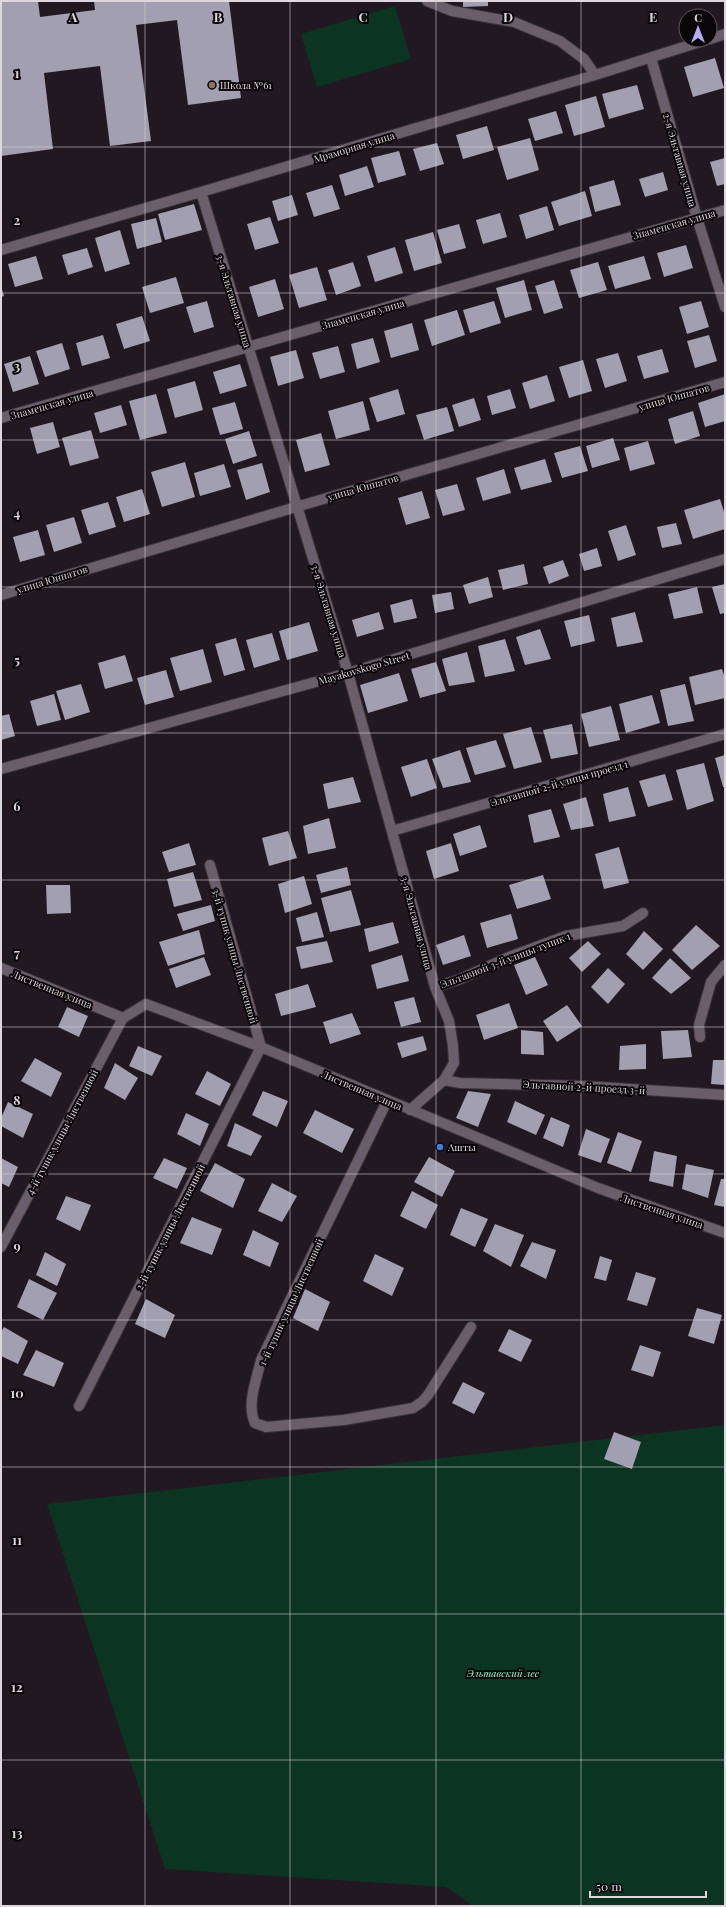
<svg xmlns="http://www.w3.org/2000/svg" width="726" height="1907" font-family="'Playfair Display',serif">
	<rect width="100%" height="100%" fill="#221822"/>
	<path fill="#0b3422" d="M 395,6 L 411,59 L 317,87 L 301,34 Z
		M 725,1425 L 725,1906 L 473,1906 L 446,1887 L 165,1869 L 47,1504 Z"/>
	<path fill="#a19fb0" d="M 1,1 L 38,1 L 40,17 L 95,10 L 94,1 L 229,1 L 241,98 L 188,105 L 177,20 L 136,25 L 151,141 L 110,146 L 100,66 L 44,73 L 53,149 L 1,156 Z
		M 463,1 L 488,1 L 488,6 L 463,7 Z
		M 715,58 L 724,88 L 693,97 L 684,67 Z
		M 637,85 L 644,109 L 609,119 L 602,94 Z
		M 596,96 L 605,127 L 574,136 L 565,105 Z
		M 556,111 L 563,133 L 535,141 L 528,119 Z
		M 487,126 L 494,150 L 463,159 L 456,135 Z
		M 530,138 L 539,170 L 507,180 L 497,147 Z
		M 437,143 L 444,164 L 420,171 L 413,149 Z
		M 399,151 L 406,175 L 378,183 L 371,158 Z
		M 725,158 L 725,184 L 717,186 L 710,162 Z
		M 367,166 L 374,187 L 345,196 L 339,175 Z
		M 663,172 L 668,190 L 645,197 L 639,179 Z
		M 614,180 L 621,205 L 595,212 L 589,187 Z
		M 332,185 L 340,209 L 314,217 L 306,193 Z
		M 585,191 L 592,216 L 559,226 L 551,202 Z
		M 292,195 L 298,215 L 278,221 L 272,201 Z
		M 194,204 L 202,230 L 165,240 L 158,214 Z
		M 547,206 L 554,230 L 526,239 L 519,215 Z
		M 500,213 L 507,237 L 483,244 L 476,220 Z
		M 270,217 L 279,243 L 255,250 L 247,224 Z
		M 156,218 L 162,242 L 137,249 L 131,224 Z
		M 459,224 L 466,248 L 444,254 L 437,230 Z
		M 120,230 L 130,264 L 105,272 L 95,238 Z
		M 433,232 L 442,263 L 414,271 L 405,240 Z
		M 686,245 L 693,268 L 664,277 L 657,253 Z
		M 395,247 L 403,273 L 375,282 L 367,256 Z
		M 87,248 L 93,267 L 68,275 L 62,255 Z
		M 36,256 L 43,279 L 15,287 L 8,264 Z
		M 644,256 L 651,279 L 615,289 L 608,266 Z
		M 353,262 L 361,286 L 336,295 L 328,270 Z
		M 598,262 L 607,290 L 579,298 L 570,270 Z
		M 317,267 L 327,300 L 299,308 L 289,275 Z
		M 176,277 L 184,303 L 150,313 L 142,287 Z
		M 275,279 L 284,309 L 258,317 L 249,287 Z
		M 524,280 L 532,310 L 505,318 L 496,288 Z
		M 554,280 L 563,308 L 544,314 L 535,286 Z
		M 1,286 L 4,296 L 1,297 Z
		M 207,301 L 214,327 L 194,333 L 186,307 Z
		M 494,301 L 501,323 L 470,333 L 463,310 Z
		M 701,301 L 709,327 L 687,334 L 679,307 Z
		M 457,310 L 465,335 L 432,346 L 424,320 Z
		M 142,316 L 150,341 L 124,349 L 116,324 Z
		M 412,323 L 419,350 L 391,358 L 384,331 Z
		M 103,335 L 110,358 L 82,366 L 76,343 Z
		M 709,335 L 717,361 L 695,368 L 687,341 Z
		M 373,338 L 380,362 L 357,369 L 351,344 Z
		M 62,343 L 70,369 L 45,377 L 36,351 Z
		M 338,346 L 345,372 L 320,379 L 312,353 Z
		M 662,349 L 669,372 L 644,379 L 637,356 Z
		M 296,350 L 304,378 L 278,386 L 270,357 Z
		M 618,353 L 627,381 L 605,388 L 596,359 Z
		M 30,356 L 39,384 L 13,392 L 4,364 Z
		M 583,360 L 592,391 L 569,398 L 559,367 Z
		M 240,364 L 247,386 L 220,394 L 213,372 Z
		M 547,375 L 555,401 L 530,409 L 522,383 Z
		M 195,381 L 203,410 L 175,418 L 167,389 Z
		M 398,389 L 405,414 L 377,422 L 369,398 Z
		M 510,389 L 516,408 L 492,415 L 487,396 Z
		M 156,394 L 167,433 L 140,440 L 129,401 Z
		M 725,394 L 725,421 L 705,427 L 698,403 Z
		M 474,398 L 481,420 L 459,427 L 452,405 Z
		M 363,401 L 370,430 L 336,439 L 328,411 Z
		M 235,402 L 243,429 L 220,435 L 212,408 Z
		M 121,405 L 127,425 L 100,433 L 94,413 Z
		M 447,407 L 454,431 L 424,440 L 416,415 Z
		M 693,411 L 700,436 L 675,444 L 668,419 Z
		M 53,422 L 60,447 L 37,454 L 30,428 Z
		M 91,430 L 99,458 L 70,466 L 62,438 Z
		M 249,431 L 257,456 L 233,464 L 225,439 Z
		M 321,433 L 330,465 L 305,472 L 296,440 Z
		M 613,438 L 620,460 L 592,468 L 586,446 Z
		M 648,441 L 655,464 L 630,471 L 624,448 Z
		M 580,446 L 588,471 L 562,478 L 554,453 Z
		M 545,459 L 552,482 L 521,490 L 514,468 Z
		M 185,462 L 195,497 L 162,507 L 151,472 Z
		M 262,463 L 270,492 L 246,500 L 237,470 Z
		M 224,464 L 231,487 L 200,496 L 194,473 Z
		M 504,469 L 511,493 L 483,501 L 476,478 Z
		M 457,484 L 465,510 L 443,516 L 435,490 Z
		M 142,489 L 150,514 L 124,522 L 116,497 Z
		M 422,491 L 430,518 L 406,525 L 398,498 Z
		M 720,499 L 725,515 L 725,529 L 693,539 L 684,510 Z
		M 108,502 L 116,527 L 89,535 L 81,510 Z
		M 74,517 L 82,543 L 54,552 L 46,525 Z
		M 676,523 L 682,544 L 662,548 L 657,527 Z
		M 626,525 L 636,555 L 618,561 L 608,531 Z
		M 38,530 L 45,555 L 20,562 L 13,537 Z
		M 597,548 L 602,566 L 584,571 L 579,554 Z
		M 563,560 L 569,576 L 549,584 L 543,567 Z
		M 524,564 L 528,584 L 503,590 L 498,570 Z
		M 488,577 L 493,597 L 469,604 L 463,585 Z
		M 725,584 L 725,613 L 720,614 L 712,587 Z
		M 697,587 L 703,613 L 674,619 L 668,594 Z
		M 451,592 L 454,609 L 435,613 L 432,595 Z
		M 412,599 L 417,618 L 394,623 L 390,605 Z
		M 379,612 L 384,629 L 357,637 L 352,620 Z
		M 635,612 L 643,642 L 617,647 L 611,618 Z
		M 589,615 L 595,641 L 571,647 L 564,621 Z
		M 309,622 L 318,651 L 287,660 L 279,631 Z
		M 540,629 L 551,659 L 525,665 L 516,637 Z
		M 272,633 L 280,660 L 254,668 L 246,640 Z
		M 236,638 L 245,670 L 224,676 L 215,644 Z
		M 505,639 L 515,671 L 485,677 L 478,646 Z
		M 203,649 L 212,682 L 180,691 L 170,658 Z
		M 467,652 L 475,682 L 449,686 L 442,659 Z
		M 125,655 L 133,681 L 105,689 L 98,663 Z
		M 436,662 L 446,691 L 420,698 L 411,669 Z
		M 722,669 L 725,678 L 725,698 L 695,705 L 689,677 Z
		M 166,670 L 174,697 L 145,705 L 137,678 Z
		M 399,673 L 408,701 L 368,713 L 360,685 Z
		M 81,684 L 90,712 L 65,720 L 56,691 Z
		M 685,684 L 694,721 L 668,726 L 660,690 Z
		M 54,694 L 61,720 L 37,726 L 30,701 Z
		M 652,695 L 660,723 L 626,733 L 619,704 Z
		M 611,706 L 620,740 L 589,747 L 581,714 Z
		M 9,714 L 15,736 L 1,740 L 1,716 Z
		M 572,724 L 578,754 L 551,759 L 543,730 Z
		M 531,727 L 542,762 L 514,769 L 503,734 Z
		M 496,740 L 506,767 L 475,775 L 466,748 Z
		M 460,750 L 471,782 L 443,788 L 432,759 Z
		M 725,755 L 725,787 L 723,787 L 715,758 Z
		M 427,759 L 437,788 L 411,797 L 401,767 Z
		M 704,763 L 714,801 L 687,810 L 676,770 Z
		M 665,774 L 673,800 L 648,807 L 639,781 Z
		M 353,777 L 361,802 L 328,809 L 323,784 Z
		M 628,787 L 636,816 L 609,822 L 603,794 Z
		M 586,797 L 594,826 L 571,830 L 563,804 Z
		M 551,809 L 560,837 L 534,843 L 528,815 Z
		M 329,818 L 336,848 L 308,854 L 303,826 Z
		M 480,825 L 487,847 L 460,856 L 453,834 Z
		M 288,831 L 297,858 L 269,866 L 262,838 Z
		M 189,843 L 196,865 L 169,872 L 162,852 Z
		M 451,843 L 459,871 L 434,879 L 426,851 Z
		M 619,847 L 629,883 L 604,889 L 595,854 Z
		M 347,867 L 351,885 L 321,893 L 316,875 Z
		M 193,872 L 202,900 L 174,907 L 167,879 Z
		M 543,875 L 551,899 L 517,909 L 509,885 Z
		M 304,876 L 312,904 L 285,913 L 278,884 Z
		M 46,885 L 70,885 L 71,913 L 47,914 Z
		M 351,890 L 361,925 L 330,932 L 321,898 Z
		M 211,905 L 215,921 L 183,931 L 177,914 Z
		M 317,912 L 324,937 L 302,942 L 296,918 Z
		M 511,914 L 518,939 L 487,948 L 480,923 Z
		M 393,922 L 399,943 L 369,952 L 364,929 Z
		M 696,925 L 720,946 L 692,970 L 672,950 Z
		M 199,930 L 205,954 L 168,966 L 159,942 Z
		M 644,931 L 663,949 L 643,970 L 626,954 Z
		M 464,935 L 471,956 L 443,965 L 436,945 Z
		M 327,941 L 333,962 L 301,969 L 296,947 Z
		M 588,941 L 601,954 L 582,972 L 569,958 Z
		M 402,955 L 409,981 L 377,989 L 371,965 Z
		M 204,957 L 211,975 L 176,988 L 169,969 Z
		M 535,957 L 548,985 L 526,995 L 514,965 Z
		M 670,958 L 691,978 L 671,994 L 652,978 Z
		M 608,968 L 625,984 L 608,1004 L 591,987 Z
		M 308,984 L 316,1007 L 281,1016 L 275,994 Z
		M 414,997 L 421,1022 L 401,1027 L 394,1002 Z
		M 509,1003 L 518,1028 L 484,1040 L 476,1015 Z
		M 567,1005 L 582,1026 L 557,1042 L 543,1021 Z
		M 67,1007 L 88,1016 L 79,1037 L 58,1027 Z
		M 352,1013 L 361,1034 L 330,1044 L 323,1022 Z
		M 521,1030 L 543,1032 L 544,1055 L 521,1054 Z
		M 688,1030 L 692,1057 L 663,1059 L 661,1031 Z
		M 423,1036 L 427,1050 L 402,1058 L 397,1043 Z
		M 646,1044 L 646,1069 L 619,1070 L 620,1046 Z
		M 138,1046 L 162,1056 L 152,1076 L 129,1066 Z
		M 35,1058 L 62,1073 L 51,1097 L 21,1081 Z
		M 713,1060 L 725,1060 L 725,1085 L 711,1084 Z
		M 115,1063 L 138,1078 L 125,1100 L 104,1088 Z
		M 207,1071 L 231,1084 L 220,1106 L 195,1094 Z
		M 263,1091 L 288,1101 L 277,1127 L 252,1115 Z
		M 468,1091 L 491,1094 L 478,1127 L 456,1118 Z
		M 515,1101 L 545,1115 L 536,1135 L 507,1122 Z
		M 8,1102 L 33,1114 L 23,1138 L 1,1126 L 1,1118 Z
		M 315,1110 L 354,1129 L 342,1153 L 303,1133 Z
		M 186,1113 L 209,1124 L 200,1146 L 177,1134 Z
		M 551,1117 L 570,1125 L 563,1147 L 543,1138 Z
		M 235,1123 L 262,1136 L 251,1156 L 227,1146 Z
		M 586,1129 L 610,1139 L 601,1163 L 578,1155 Z
		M 618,1132 L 642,1141 L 631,1172 L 607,1163 Z
		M 654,1151 L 677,1156 L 673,1187 L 649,1181 Z
		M 429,1157 L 455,1171 L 442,1197 L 414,1182 Z
		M 1,1158 L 18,1167 L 9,1187 L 1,1183 Z
		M 164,1158 L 187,1168 L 177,1189 L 153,1178 Z
		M 215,1163 L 245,1179 L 233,1208 L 200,1191 Z
		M 686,1164 L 714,1170 L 708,1198 L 682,1189 Z
		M 721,1179 L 725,1179 L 725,1207 L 714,1205 Z
		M 272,1183 L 297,1196 L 282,1222 L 258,1211 Z
		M 412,1191 L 438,1205 L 426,1229 L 400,1216 Z
		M 66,1196 L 91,1205 L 80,1231 L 56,1219 Z
		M 461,1208 L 488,1219 L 475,1247 L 450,1235 Z
		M 192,1217 L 222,1229 L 212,1255 L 180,1243 Z
		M 495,1224 L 524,1235 L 511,1267 L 483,1251 Z
		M 253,1230 L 279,1243 L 270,1267 L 243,1255 Z
		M 532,1242 L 556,1250 L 546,1279 L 520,1266 Z
		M 45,1252 L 66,1264 L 57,1286 L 36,1275 Z
		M 375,1254 L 404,1268 L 392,1296 L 363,1281 Z
		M 600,1256 L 612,1260 L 606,1281 L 594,1278 Z
		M 636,1272 L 656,1278 L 647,1306 L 627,1300 Z
		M 29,1279 L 57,1293 L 43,1320 L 17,1307 Z
		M 305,1289 L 330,1302 L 318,1331 L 293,1318 Z
		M 146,1299 L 175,1315 L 165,1338 L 135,1324 Z
		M 697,1308 L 722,1315 L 714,1344 L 688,1336 Z
		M 4,1327 L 28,1341 L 18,1364 L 1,1356 L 1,1332 Z
		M 509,1329 L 532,1340 L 521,1362 L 498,1351 Z
		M 640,1345 L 661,1352 L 653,1377 L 631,1370 Z
		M 36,1350 L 64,1363 L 54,1387 L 23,1375 Z
		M 463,1382 L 485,1393 L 474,1414 L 452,1403 Z
		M 614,1432 L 641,1442 L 632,1469 L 604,1459 Z"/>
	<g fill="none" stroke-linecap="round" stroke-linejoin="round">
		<g stroke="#3a323a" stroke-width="12">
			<path id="street" d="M 427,1 L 452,11 L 514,22 L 560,41 L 584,59 L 595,75
				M 710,39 L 725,34
				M 651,58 L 697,218 L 725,307
				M 201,192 L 348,673 L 435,987 L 449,1021 L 453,1046 L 454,1063 L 444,1080 L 410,1110
				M 1,250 L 201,192 L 595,75 L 706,40
				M 1,418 L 725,210
				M 1,595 L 296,507 L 725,382
				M 392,831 L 725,734
				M 1,968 L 123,1018 L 146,1004 L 261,1047 L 598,1188 L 725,1233
				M 435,987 L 458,980 L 509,957 L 566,936 L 623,926 L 643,913
				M 700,1037 L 699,1025 L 711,982 L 725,965
				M 444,1080 L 460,1083 L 583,1086 L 725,1095
				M 387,1101 L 261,1360 C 257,1379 246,1404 255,1423 L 266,1427 L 344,1420 L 413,1408 L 422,1402 L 428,1395 L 471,1327
				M 1,1247 L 123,1018
				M 79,1406 L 261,1047 L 210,865"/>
		</g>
		<g stroke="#3a323a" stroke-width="12">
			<path id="secondary" d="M 1,769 L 348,673 L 725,559"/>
		</g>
		<use href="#street" stroke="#6a5e6a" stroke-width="10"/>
		<use href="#secondary" stroke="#6a5e6a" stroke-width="10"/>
	</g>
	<path fill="none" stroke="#dfd7de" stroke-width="1" stroke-opacity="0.55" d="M 145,1 L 145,1906M 290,1 L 290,1906M 436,1 L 436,1906M 581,1 L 581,1906M 1,147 L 725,147M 1,293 L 725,293M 1,440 L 725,440M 1,587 L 725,587M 1,733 L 725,733M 1,880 L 725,880M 1,1027 L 725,1027M 1,1174 L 725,1174M 1,1320 L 725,1320M 1,1467 L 725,1467M 1,1614 L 725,1614M 1,1760 L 725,1760"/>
	<circle fill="#8d6e63" stroke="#090509" stroke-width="1.5" cx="212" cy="85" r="4"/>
	<circle fill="#3f7fe0" stroke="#090509" stroke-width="1.5" cx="440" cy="1147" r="4"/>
	<g text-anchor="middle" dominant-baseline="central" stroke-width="4" stroke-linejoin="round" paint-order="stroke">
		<g font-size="10" fill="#dfd7de" stroke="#090509" text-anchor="start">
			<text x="220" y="85">Школа №61</text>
			<text x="448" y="1147">Ашты</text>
		</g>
		<g font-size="10" fill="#dfd7de" stroke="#090509">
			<text transform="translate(354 147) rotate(-17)">Мраморная улица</text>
			<text transform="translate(680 160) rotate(74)">2-я Эльтавная улица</text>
			<text transform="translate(674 224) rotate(-16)">Знаменская улица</text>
			<text transform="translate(234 301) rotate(73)">3-я Эльтавная улица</text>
			<text transform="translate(363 314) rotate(-16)">Знаменская улица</text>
			<text transform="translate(674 397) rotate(-16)">улица Юннатов</text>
			<text transform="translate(52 404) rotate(-16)">Знаменская улица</text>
			<text transform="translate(363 487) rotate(-16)">улица Юннатов</text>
			<text transform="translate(52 579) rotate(-17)">улица Юннатов</text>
			<text transform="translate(329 611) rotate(73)">3-я Эльтавная улица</text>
			<text transform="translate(364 668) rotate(-16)">Mayakovskogo Street</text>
			<text transform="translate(559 783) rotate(-16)">Эльтавной 2-й улицы проезд 1</text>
			<text transform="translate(417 923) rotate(75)">3-я Эльтавная улица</text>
			<text transform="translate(235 956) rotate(74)">3-й тупик улицы Лиственной</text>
			<text transform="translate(505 960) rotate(-21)">Эльтавной 3-й улицы тупик 1</text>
			<text transform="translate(52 989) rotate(22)">Лиственная улица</text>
			<text transform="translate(584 1087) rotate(3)">Эльтавной 2-й проезд 3-й</text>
			<text transform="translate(362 1090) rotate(23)">Лиственная улица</text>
			<text transform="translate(62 1132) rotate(-62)">4-й тупик улицы Лиственной</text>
			<text transform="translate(662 1211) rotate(19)">Лиственная улица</text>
			<text transform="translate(170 1227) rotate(-63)">2-й тупик улицы Лиственной</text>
			<text transform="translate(291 1302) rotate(-65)">1-й тупик улицы Лиственной</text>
		</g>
		<g font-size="10" font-style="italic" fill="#a0facb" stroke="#090509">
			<text x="503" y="1673">Эльтавский лес</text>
		</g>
	</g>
	<g font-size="13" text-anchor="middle" font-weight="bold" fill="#dfd7de" stroke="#090509" stroke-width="4" stroke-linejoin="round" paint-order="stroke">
		<text x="73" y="22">A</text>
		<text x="218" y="22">B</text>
		<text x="363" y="22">C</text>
		<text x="508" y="22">D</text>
		<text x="653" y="22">E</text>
		<text x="17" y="78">1</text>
		<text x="17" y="225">2</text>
		<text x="17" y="371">3</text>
		<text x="17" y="518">4</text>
		<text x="17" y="665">5</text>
		<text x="17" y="811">6</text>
		<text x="17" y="958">7</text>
		<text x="17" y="1105">8</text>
		<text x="17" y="1251">9</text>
		<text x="17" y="1398">10</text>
		<text x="17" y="1545">11</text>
		<text x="17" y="1692">12</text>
		<text x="17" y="1838">13</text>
	</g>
	<rect width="726" height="1907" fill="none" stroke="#dfd7de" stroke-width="4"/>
	<g transform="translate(698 28)"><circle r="19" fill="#090509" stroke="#5f595e"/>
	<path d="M0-3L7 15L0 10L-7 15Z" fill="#b6acf8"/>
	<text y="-6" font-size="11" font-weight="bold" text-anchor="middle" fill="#dfd7de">С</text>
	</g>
	<path d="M590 1891v6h116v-6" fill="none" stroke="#dfd7de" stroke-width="2"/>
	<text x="596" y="1891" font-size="12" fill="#dfd7de" stroke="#090509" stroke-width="3" paint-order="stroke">50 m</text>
</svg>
